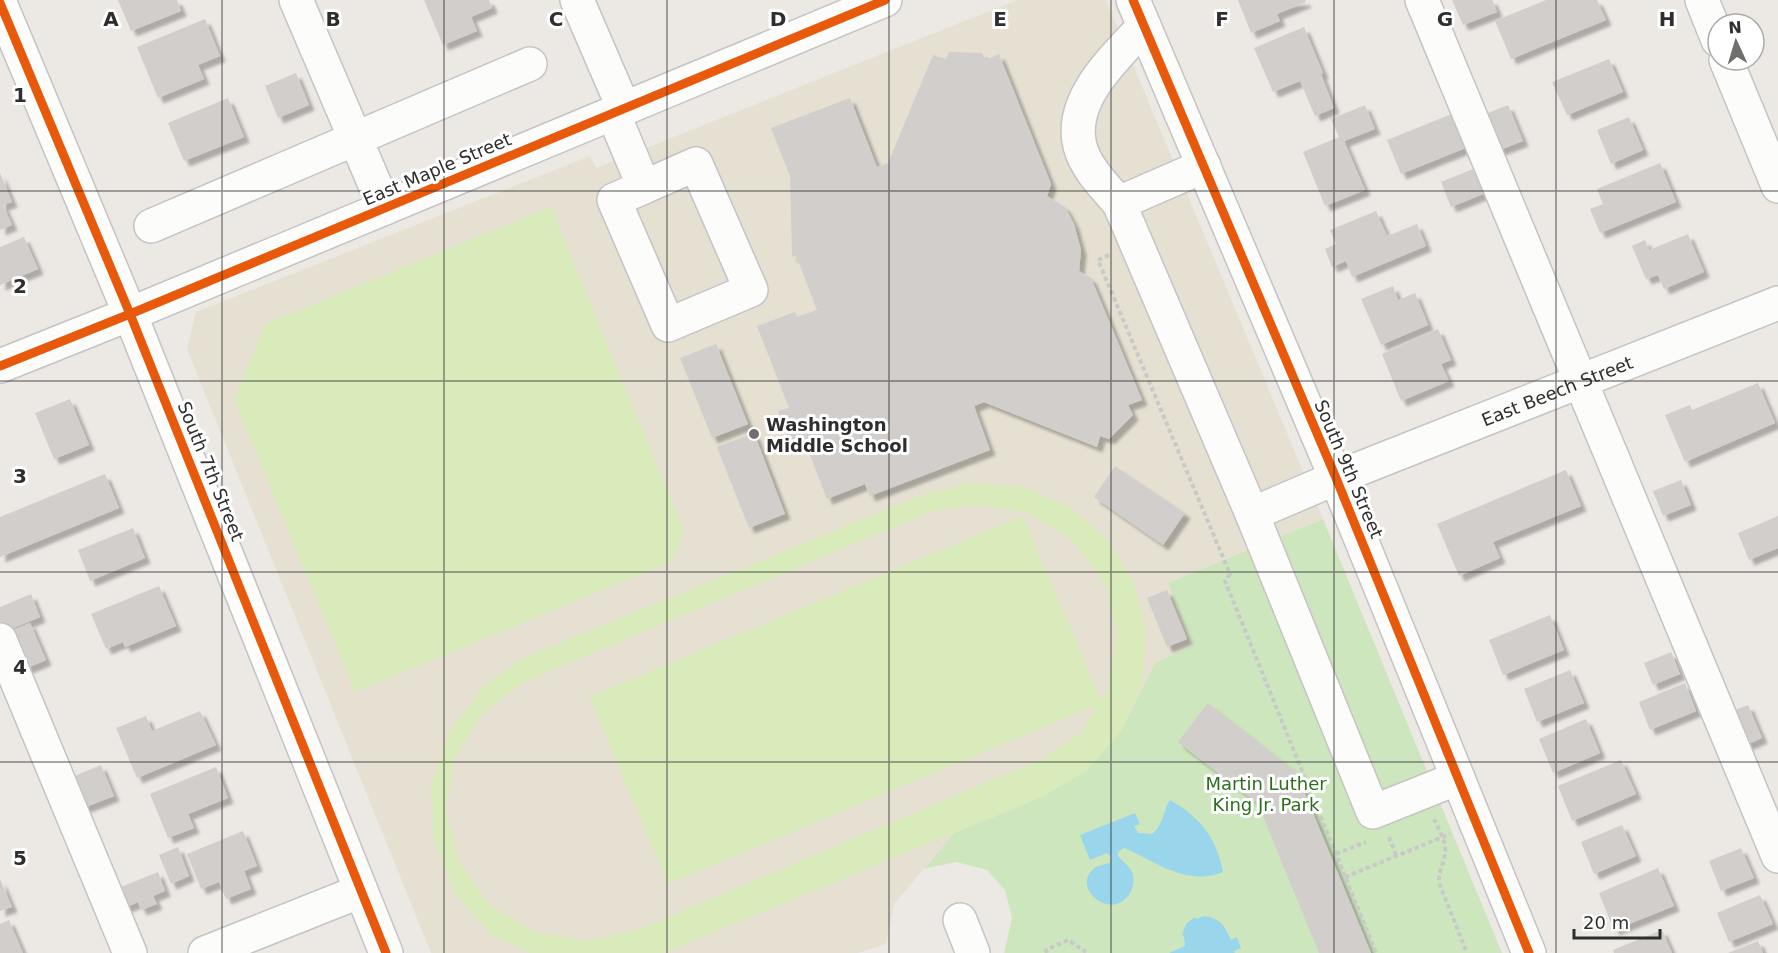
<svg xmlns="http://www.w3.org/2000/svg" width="1778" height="953" font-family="'DejaVu Sans',sans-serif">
	<defs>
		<filter id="shadow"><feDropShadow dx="5.5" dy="5.5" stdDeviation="1.5" flood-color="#0004"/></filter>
	</defs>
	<rect width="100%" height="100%" fill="#ece8e4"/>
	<path fill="#e6e0d3" d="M 1017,0 L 1106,0 L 1323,519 L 1168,583 L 1192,646 L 1155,663 L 1121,731 L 1044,796 L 954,833 L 894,904 L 886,944 L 858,953 L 431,953 L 187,349 L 196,312 L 590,156 L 596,168 Z"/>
	<path fill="#cee6be" d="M 1323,519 L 1502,953 L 1004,953 L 1012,918 L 1005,890 L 987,870 L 956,862 L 924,869 L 954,833 L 1044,796 L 1121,731 L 1155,663 L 1192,646 L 1168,583 Z"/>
	<path fill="#d9eabb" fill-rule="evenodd" d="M 551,207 L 684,531 L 673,561 L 355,692 L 234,399 L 265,324 Z
		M 970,483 L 1022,487 L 1069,506 L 1108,540 L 1135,584 L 1146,633 L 1142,685 L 1121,731 L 1088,770 L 1044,796 L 663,953 L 530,953 L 493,936 L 455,894 L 434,842 L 431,786 L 449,732 L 483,687 L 521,659 L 921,495 ZM 975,504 L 1028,513 L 1073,541 L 1105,584 L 1117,635 L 1108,688 L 1101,700 L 1023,516 L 589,697 L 668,884 L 1097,705 L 1081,733 L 1044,758 L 640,929 L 588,941 L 535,932 L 490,905 L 458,861 L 446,810 L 455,757 L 483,713 L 526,681 L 933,511 Z"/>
	<path fill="#99d6ec" d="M 1170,800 C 1201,818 1216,837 1223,872 C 1189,887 1155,862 1125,848 C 1120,849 1118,851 1118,856 C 1122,861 1127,864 1131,870 C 1135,877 1134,886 1130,893 C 1111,924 1068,885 1096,867 C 1100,865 1106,864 1110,863 L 1111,857 L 1107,853 L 1090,860 L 1080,835 L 1135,813 L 1140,824 L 1134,826 L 1138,833 L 1152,834 C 1163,826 1163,811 1170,800 Z
		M 1204,916 C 1220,918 1225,926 1231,940 L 1237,937 L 1241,948 L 1234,951 L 1235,953 L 1169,953 L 1185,946 L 1184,936 L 1182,935 L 1186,924 L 1195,917 L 1196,919 Z"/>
	<path fill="#d1cecb" filter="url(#shadow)" d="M 118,0 L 177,0 L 181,11 L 131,31 Z
		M 424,0 L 489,0 L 492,8 L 471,17 L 477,31 L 443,45 Z
		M 1238,0 L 1305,0 L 1306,2 L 1277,14 L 1280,21 L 1251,33 Z
		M 1452,0 L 1492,0 L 1497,12 L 1463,25 Z
		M 1546,0 L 1597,0 L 1606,20 L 1511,59 L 1495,21 Z
		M 205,19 L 220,56 L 198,65 L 204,79 L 158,98 L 137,47 Z
		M 1304,27 L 1323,73 L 1321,74 L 1334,108 L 1315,116 L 1300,81 L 1273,92 L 1254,48 Z
		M 949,52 L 982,53 L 986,60 L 999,54 L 1051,184 L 1047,196 L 1065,207 L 1074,224 L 1081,250 L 1079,271 L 1091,278 L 1142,400 L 1128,405 L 1133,415 L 1109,439 L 1100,436 L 1097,447 L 984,402 L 974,406 L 990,450 L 870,496 L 865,484 L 827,499 L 803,437 L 790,442 L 778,411 L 789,408 L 757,326 L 795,312 L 797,317 L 817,310 L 796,255 L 792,257 L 790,176 L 771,128 L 850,98 L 877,167 L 888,163 L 933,55 L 946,59 Z
		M 1609,59 L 1623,92 L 1567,115 L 1552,82 Z
		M 296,73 L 309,105 L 278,118 L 265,86 Z
		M 228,98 L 244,137 L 184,161 L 168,123 Z
		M 1365,105 L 1375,129 L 1344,141 L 1365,190 L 1325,206 L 1303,152 L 1339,137 L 1331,119 Z
		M 1508,105 L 1523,141 L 1497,151 L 1483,115 Z
		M 1454,113 L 1468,147 L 1401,174 L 1387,140 Z
		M 1629,117 L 1643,150 L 1611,164 L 1597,130 Z
		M 1660,163 L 1676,202 L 1600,233 L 1590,209 L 1603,204 L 1597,189 Z
		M 1473,169 L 1483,194 L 1451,207 L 1441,182 Z
		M 0,173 L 12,202 L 3,205 L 12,225 L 0,230 Z
		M 1376,211 L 1387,236 L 1417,224 L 1426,246 L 1352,277 L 1346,261 L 1332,267 L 1325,249 L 1336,244 L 1330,230 Z
		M 1688,234 L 1704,272 L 1664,289 L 1658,275 L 1646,279 L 1632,246 L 1645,240 L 1649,250 Z
		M 24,237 L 38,269 L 0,285 L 0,247 Z
		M 1393,286 L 1398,300 L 1415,293 L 1428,325 L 1381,345 L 1361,299 Z
		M 1438,329 L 1451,360 L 1441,364 L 1449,381 L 1401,401 L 1382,354 Z
		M 716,344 L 748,424 L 712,438 L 680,358 Z
		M 1758,383 L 1775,423 L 1685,462 L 1665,415 L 1690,405 L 1692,410 Z
		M 70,399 L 89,445 L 54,459 L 35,413 Z
		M 754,433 L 785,514 L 749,528 L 717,447 Z
		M 1115,466 L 1185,513 L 1163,545 L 1094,497 Z
		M 1566,470 L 1581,506 L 1493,542 L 1500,558 L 1459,576 L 1437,524 Z
		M 105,474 L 119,508 L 0,557 L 0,517 Z
		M 1681,480 L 1691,505 L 1663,516 L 1653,491 Z
		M 1778,516 L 1778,548 L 1749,560 L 1738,533 Z
		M 133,528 L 145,558 L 90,581 L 78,550 Z
		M 159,586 L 176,626 L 125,647 L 123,642 L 106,649 L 91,614 Z
		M 1167,590 L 1187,639 L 1167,647 L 1147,598 Z
		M 31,594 L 40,617 L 4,632 L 0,622 L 0,607 Z
		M 1550,615 L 1564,650 L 1503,675 L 1489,640 Z
		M 30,623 L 46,660 L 20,671 L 5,633 Z
		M 1671,652 L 1680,674 L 1653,685 L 1644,663 Z
		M 1570,670 L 1584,703 L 1537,722 L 1524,689 Z
		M 1685,683 L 1696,711 L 1650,730 L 1639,702 Z
		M 1208,703 L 1296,772 L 1371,953 L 1319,953 L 1258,804 L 1178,742 Z
		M 1748,705 L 1762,738 L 1744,746 L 1730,712 Z
		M 200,711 L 216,745 L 137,778 L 116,728 L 146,716 L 152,731 Z
		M 1586,719 L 1600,753 L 1553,773 L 1539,739 Z
		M 1621,760 L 1636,794 L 1572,821 L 1558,786 Z
		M 101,765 L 114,796 L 78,810 L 65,780 Z
		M 216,767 L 228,798 L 188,814 L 194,828 L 168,838 L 150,794 Z
		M 1622,825 L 1636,856 L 1594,874 L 1581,842 Z
		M 243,831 L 257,866 L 244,871 L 251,889 L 226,899 L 219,882 L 201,889 L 187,854 Z
		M 178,847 L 189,876 L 171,884 L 159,855 Z
		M 1741,848 L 1754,878 L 1721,891 L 1709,861 Z
		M 1658,868 L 1674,906 L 1614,930 L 1599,893 Z
		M 158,872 L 165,891 L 153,896 L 157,904 L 141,910 L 138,902 L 124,908 L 116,889 Z
		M 0,879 L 12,907 L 0,911 Z
		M 1760,895 L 1773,924 L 1729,942 L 1717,913 Z
		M 9,920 L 23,953 L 0,953 L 0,924 Z
		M 1662,930 L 1672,953 L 1614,953 L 1613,950 Z
		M 1758,941 L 1763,953 L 1728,953 Z"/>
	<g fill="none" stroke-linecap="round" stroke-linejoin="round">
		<g stroke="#c5c4c5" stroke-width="36">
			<g id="minor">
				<path d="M 296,0 L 385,208"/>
				<path d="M 577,0 L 624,109"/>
				<path d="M 1133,0 L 1336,478 L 1529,953"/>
				<path d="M 1422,0 L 1778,856"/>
				<path d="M 1702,0 L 1718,40"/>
				<path d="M 0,3 L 130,314 L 386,953"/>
				<path d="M 1726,60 L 1778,186"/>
				<path d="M 613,113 L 644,187 L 614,200 L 668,325 L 751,290 L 696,164 L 644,187"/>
				<path id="s1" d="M 1204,166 L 1119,203 L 1252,514 L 1336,478 L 1778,303"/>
				<path d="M 1119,203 C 1105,187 1085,167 1080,146 C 1068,99 1116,57 1144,26"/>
				<path d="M 151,226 L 530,64"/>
				<path d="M 0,366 L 130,314 L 885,0"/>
				<path d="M 1252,514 L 1373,812 L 1458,778"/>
				<path d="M 0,640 L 130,953"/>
				<path d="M 960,920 L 973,953"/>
				<path d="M 205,953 L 361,891"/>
			</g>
		</g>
		<path stroke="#c9c9c8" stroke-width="4" stroke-dasharray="4.5 3" stroke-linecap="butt" d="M 1109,255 L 1098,260 L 1230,574 L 1225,581 L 1376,953
			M 1434,819 C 1438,829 1447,841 1445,853 C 1444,864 1438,871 1439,883 L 1467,953
			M 1389,837 L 1396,855
			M 1336,854 L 1366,842
			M 1345,877 L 1450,834
			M 1047,953 L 1046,950 L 1068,940 L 1086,952"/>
		<use href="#minor" stroke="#fcfcfb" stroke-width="33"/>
		<g stroke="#fff" stroke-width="13">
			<path id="cycleway" d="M 1133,0 L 1336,478 L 1529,953
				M 0,3 L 130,314 L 386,953
				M 0,366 L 130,314 L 885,0"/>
		</g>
		<use href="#cycleway" stroke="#e8590c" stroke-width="9"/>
	</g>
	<path fill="none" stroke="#2e2e2e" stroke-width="1.5" stroke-opacity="0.55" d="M 222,0 L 222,953M 444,0 L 444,953M 667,0 L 667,953M 889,0 L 889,953M 1111,0 L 1111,953M 1334,0 L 1334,953M 1556,0 L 1556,953M 0,191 L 1778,191M 0,381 L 1778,381M 0,572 L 1778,572M 0,762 L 1778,762"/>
	<circle fill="#706f6e" stroke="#fff" stroke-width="2" cx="754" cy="434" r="6"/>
	<g text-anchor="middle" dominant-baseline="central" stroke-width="6" stroke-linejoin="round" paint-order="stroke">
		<g font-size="18" fill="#2e2e2e" stroke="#fff">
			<text transform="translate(437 169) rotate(-23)">East Maple Street</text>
			<text stroke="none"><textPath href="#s1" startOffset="760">East Beech Street</textPath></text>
			<text transform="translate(1349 469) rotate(67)">South 9th Street</text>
			<text transform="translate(211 471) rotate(68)">South 7th Street</text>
		</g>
		<g font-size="18" font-weight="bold" fill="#2e2e2e" stroke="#fff" text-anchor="start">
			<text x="766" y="424">Washington<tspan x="766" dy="21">Middle School</tspan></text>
		</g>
		<g font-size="18" fill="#2c6e1b" stroke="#fff">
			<text x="1266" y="783">Martin Luther<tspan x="1266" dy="21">King Jr. Park</tspan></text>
		</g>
	</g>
	<g font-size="20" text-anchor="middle" font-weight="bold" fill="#2e2e2e" stroke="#fff" stroke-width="6" stroke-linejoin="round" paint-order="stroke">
		<text x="111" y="26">A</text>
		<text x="333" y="26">B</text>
		<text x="556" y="26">C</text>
		<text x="778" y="26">D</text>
		<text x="1000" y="26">E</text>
		<text x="1222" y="26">F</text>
		<text x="1445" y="26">G</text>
		<text x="1667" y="26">H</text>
		<text x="20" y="102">1</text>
		<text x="20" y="293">2</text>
		<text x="20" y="483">3</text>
		<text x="20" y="674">4</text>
		<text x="20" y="865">5</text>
	</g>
	<g transform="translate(1736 42) rotate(356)"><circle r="28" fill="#ffffff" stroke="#ababab" stroke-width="1.5"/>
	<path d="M0-4.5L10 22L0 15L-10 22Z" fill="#706f6e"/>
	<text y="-9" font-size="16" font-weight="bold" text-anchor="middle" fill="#2e2e2e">N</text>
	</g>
	<path d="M1574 929v9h86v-9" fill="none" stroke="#2e2e2e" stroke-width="3"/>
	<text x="1583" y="929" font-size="18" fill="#2e2e2e" stroke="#ffffff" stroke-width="4.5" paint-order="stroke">20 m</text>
</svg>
